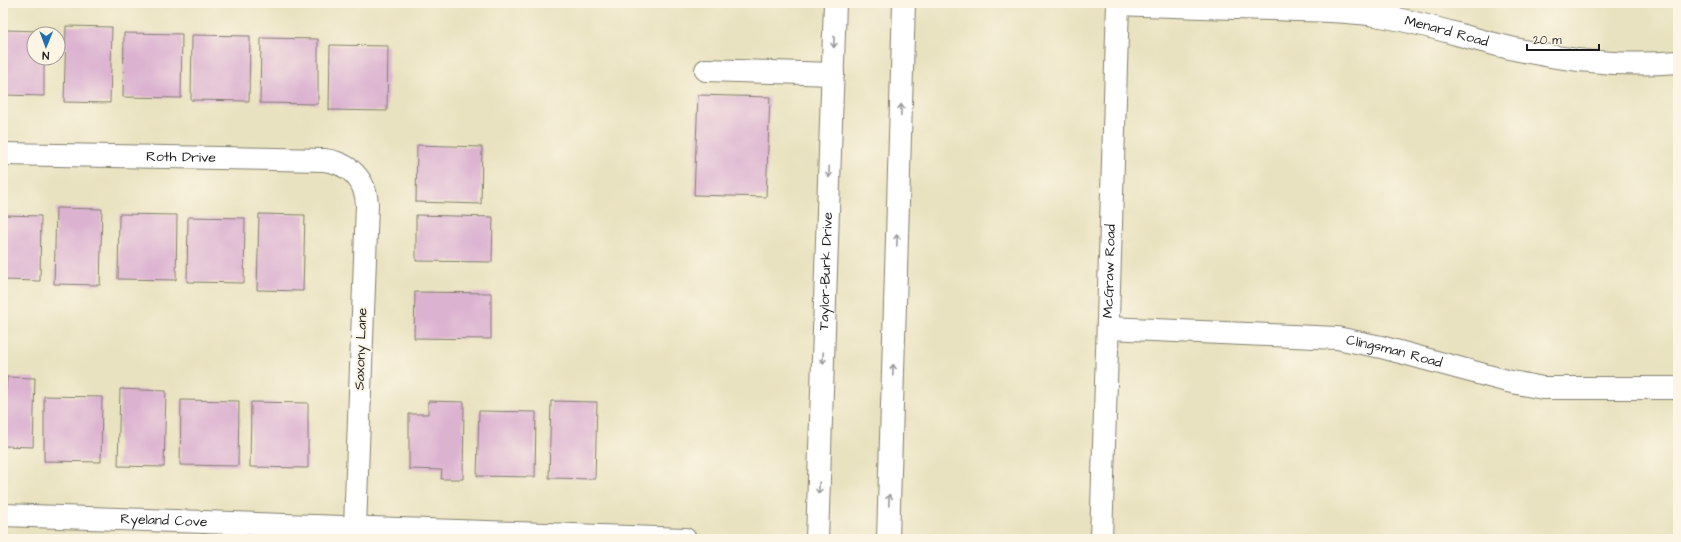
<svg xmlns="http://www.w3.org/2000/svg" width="1681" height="542" font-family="'Architects Daughter',sans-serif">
	<rect width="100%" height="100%" fill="#fcf5e5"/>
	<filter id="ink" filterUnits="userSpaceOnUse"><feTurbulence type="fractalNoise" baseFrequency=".025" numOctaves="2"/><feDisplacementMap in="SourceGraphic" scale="8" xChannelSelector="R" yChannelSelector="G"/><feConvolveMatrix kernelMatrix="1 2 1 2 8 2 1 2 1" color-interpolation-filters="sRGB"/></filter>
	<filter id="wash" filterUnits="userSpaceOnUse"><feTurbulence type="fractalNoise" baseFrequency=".012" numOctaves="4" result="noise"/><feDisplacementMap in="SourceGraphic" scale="16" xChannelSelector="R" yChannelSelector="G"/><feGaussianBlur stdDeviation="0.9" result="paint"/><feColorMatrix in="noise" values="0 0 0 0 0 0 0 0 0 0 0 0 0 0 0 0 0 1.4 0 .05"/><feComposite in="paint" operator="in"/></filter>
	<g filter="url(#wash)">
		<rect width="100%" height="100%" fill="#e9e2c0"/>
		<g id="blocks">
			<path fill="#dcb2d1" d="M 66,26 L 112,27 L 110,103 L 64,102 Z
				M 3,30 L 44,31 L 44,34 L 34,34 L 34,58 L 44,58 L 44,96 L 3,95 Z
				M 124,33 L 182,34 L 181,98 L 123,97 Z
				M 192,35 L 250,36 L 249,101 L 191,100 Z
				M 261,38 L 318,39 L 318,104 L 260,103 Z
				M 330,45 L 388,46 L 387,111 L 329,110 Z
				M 698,95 L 770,97 L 766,197 L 694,195 Z
				M 417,145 L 482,147 L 481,204 L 416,202 Z
				M 56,208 L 102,209 L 100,285 L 54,284 Z
				M 119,214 L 177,215 L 176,280 L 118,279 Z
				M 259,214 L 305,215 L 303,291 L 257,290 Z
				M 3,215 L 41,216 L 40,281 L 3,280 Z
				M 416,215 L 493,217 L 492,262 L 416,261 Z
				M 188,217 L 245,218 L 244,283 L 187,282 Z
				M 415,292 L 491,293 L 491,339 L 414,338 Z
				M 7,377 L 35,378 L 33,447 L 3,446 L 3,390 L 6,390 Z
				M 120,389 L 166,391 L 164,467 L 118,466 Z
				M 44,396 L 102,397 L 101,462 L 44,461 Z
				M 181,400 L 239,401 L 238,466 L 180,465 Z
				M 428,401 L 464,402 L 463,479 L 441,479 L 442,470 L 409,469 L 409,414 L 428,414 Z
				M 551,401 L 597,402 L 595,479 L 549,478 Z
				M 251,402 L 308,403 L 308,468 L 250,467 Z
				M 479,411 L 536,412 L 535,477 L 477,476 Z"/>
		</g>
	</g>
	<g filter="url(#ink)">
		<use href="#blocks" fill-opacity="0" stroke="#827f6e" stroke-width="1"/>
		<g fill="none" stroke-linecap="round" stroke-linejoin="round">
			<g stroke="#827f6e" stroke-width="24">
				<g id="minor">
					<path d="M 706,70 L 833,74"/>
					<path id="s1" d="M 3,154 L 324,160 C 349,163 366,179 367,205 L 355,527"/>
					<path id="s2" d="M 1108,328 L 1337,338 L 1381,347 L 1507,381 L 1543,388 L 1678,388"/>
					<path id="s3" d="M 3,515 L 685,539"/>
					<path id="s4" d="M 817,539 L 835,3"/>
					<path d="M 888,539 L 904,3"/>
					<path id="s5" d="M 1101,539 L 1118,4 C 1170,6 1223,8 1275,9 C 1308,11 1342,10 1375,15 C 1417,21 1457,35 1498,45 C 1557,60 1617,67 1678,62"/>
				</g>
			</g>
			<use href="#minor" stroke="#fff" stroke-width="22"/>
		</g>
		<defs><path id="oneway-shaft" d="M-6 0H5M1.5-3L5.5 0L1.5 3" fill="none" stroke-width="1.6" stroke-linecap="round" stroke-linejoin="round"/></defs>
		<g stroke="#999">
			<use href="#oneway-shaft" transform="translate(834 42) rotate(92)"/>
			<use href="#oneway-shaft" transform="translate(901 110) rotate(-88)"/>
			<use href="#oneway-shaft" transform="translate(829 172) rotate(92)"/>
			<use href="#oneway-shaft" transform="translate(897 240) rotate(-88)"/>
			<use href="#oneway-shaft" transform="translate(823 358) rotate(92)"/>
			<use href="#oneway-shaft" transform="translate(893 370) rotate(-88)"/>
			<use href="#oneway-shaft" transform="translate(819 488) rotate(92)"/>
			<use href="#oneway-shaft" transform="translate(889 500) rotate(-88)"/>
		</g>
	</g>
	<g text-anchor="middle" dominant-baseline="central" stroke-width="4" stroke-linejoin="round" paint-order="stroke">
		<g font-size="14" fill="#1c1c1c" stroke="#fcf5e5">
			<text stroke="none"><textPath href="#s5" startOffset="866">Menard Road</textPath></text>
			<text stroke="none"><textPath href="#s1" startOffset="178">Roth Drive</textPath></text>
			<text stroke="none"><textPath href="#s4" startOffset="268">Taylor-Burk Drive</textPath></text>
			<text stroke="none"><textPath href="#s5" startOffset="268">McGraw Road</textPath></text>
			<text transform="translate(361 349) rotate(-88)">Saxony Lane</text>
			<text stroke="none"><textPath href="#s2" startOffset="288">Clingsman Road</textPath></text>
			<text stroke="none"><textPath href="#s3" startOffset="161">Ryeland Cove</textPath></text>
		</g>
	</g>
	<rect width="1681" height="542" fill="none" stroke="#fcf5e5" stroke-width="16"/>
	<g transform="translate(46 46) rotate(181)"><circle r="19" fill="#fcf5e5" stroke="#a29e95"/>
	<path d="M0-3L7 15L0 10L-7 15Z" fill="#1f6fb2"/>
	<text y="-6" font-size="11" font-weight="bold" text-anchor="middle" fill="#1c1c1c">N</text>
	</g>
	<path d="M1527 44v6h72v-6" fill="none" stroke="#1c1c1c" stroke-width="2"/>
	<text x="1533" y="44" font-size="12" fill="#1c1c1c" stroke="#fcf5e5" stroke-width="3" paint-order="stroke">20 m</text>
</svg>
